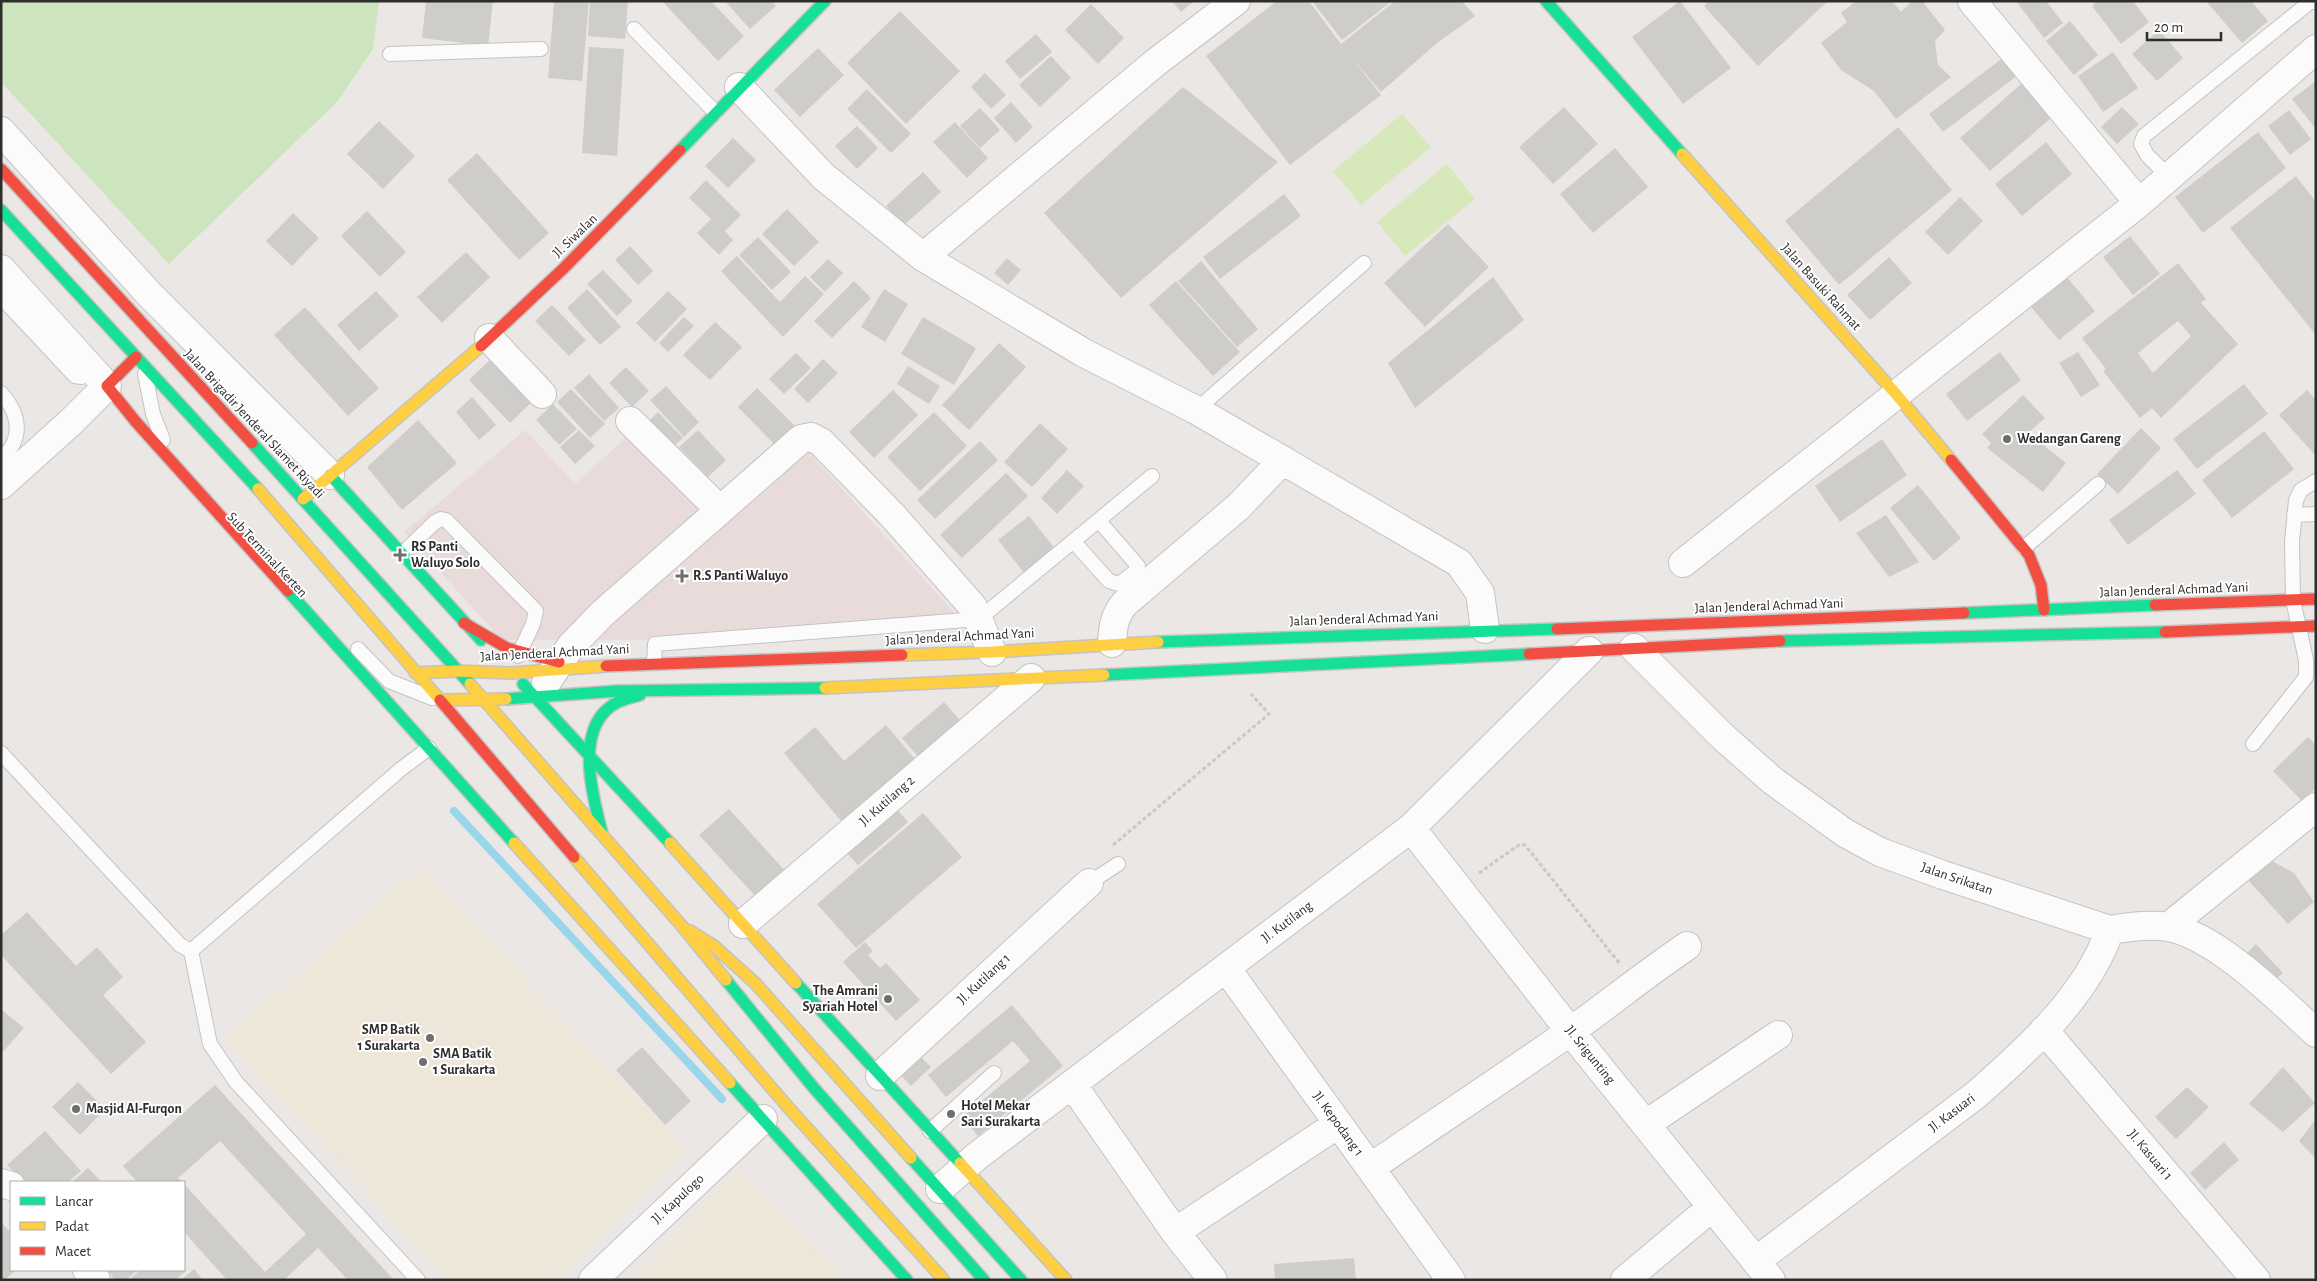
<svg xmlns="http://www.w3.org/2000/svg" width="2317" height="1281" font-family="'Alegreya Sans',sans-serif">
	<rect width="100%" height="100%" fill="#eae7e4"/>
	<path fill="#ede6d9" d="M 421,867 L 622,1084 L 685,1148 L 554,1280 L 449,1280 L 224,1039 Z
		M 739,1170 L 847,1280 L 633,1280 Z"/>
	<path fill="#e8dbda" d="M 525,430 L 575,484 L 633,431 L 715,521 L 806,449 L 961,620 L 679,640 L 502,640 L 404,532 Z"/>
	<path fill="#cde5be" d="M 3,1 L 379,1 L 373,49 L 337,102 L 169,264 L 1,82 L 1,3 Z"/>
	<path fill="#d7e9bb" d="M 1402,114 L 1431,147 L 1361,205 L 1333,171 Z
		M 1447,164 L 1475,199 L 1405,256 L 1377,222 Z"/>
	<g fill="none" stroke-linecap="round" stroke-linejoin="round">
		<path stroke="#99d6eb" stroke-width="8" d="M 454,811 L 722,1099"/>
	</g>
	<path fill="#cfcdca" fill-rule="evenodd" d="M 426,1 L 493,1 L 488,46 L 422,38 Z
		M 554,1 L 589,1 L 582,81 L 548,78 Z
		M 590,1 L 628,1 L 625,39 L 588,36 Z
		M 662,1 L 711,1 L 744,36 L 718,61 Z
		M 725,1 L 772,1 L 776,6 L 750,29 Z
		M 1172,1 L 1194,1 L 1181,12 Z
		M 1277,1 L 1309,1 L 1341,44 L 1395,1 L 1462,1 L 1475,16 L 1437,43 L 1381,92 L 1351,57 L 1381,95 L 1290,165 L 1206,56 Z
		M 1312,1 L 1392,1 L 1342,40 Z
		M 1680,1 L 1731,68 L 1683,104 L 1632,37 Z
		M 1709,1 L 1828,1 L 1758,66 L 1704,6 Z
		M 1856,1 L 1892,1 L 1901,12 L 1912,1 L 1922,1 L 1945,30 L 1935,41 L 1938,65 L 1951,77 L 1896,119 L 1874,91 L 1841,70 L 1821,43 L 1847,22 L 1841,13 Z
		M 2016,1 L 2046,1 L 2063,23 L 2044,38 Z
		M 2097,1 L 2133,1 L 2149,22 L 2121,44 L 2092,6 Z
		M 2206,1 L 2251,1 L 2268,21 L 2242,43 Z
		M 1091,4 L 1124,38 L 1098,64 L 1065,30 Z
		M 900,11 L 960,71 L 906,124 L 847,63 Z
		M 2070,21 L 2098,55 L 2074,75 L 2046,41 Z
		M 2159,30 L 2183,58 L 2157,81 L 2132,54 Z
		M 1036,34 L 1052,52 L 1020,79 L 1005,61 Z
		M 589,47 L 624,49 L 617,156 L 582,153 Z
		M 818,48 L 844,75 L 800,117 L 774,90 Z
		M 2113,52 L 2138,88 L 2103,112 L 2078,76 Z
		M 1051,56 L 1071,78 L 1040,107 L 1019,85 Z
		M 2004,57 L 2018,75 L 1943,132 L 1929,114 Z
		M 985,73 L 1006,95 L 991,109 L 971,87 Z
		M 2029,77 L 2059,111 L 1990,171 L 1960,138 Z
		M 2316,81 L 2316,129 L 2292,99 Z
		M 1183,87 L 1278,162 L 1121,298 L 1044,213 Z
		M 867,89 L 911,134 L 891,153 L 847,109 Z
		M 1011,102 L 1033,127 L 1016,143 L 994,118 Z
		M 1564,107 L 1598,144 L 1553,184 L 1519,147 Z
		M 2122,107 L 2139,124 L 2117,144 L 2101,127 Z
		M 980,108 L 1000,130 L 980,148 L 960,126 Z
		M 2289,110 L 2311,139 L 2290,155 L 2268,126 Z
		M 379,121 L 415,156 L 383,189 L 347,154 Z
		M 955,122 L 988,158 L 967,178 L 933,142 Z
		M 857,126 L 878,148 L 857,169 L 835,146 Z
		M 1898,127 L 1952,190 L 1839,285 L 1785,221 Z
		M 2258,132 L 2286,168 L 2203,233 L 2175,197 Z
		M 733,138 L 756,160 L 728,188 L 705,166 Z
		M 2046,142 L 2072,174 L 2022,216 L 1995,184 Z
		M 1615,148 L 1648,187 L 1593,233 L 1560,194 Z
		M 477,153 L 549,233 L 519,260 L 447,180 Z
		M 923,172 L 941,192 L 903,226 L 886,206 Z
		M 2296,176 L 2316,202 L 2316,335 L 2230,228 Z
		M 706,180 L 741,215 L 725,231 L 733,240 L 719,255 L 697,233 L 711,219 L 689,198 Z
		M 1284,194 L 1301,216 L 1220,279 L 1203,257 Z
		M 1960,197 L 1983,221 L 1948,255 L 1925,232 Z
		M 787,209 L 819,242 L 794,266 L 762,234 Z
		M 367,211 L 406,252 L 380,277 L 341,236 Z
		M 293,213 L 319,238 L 292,266 L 266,241 Z
		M 1448,224 L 1489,267 L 1425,327 L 1384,283 Z
		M 2130,236 L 2160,274 L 2133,295 L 2103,257 Z
		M 758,237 L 791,272 L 772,290 L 739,255 Z
		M 630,246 L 653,271 L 638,285 L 615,260 Z
		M 466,252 L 490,277 L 442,323 L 417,297 Z
		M 737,256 L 780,302 L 805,276 L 824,294 L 783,337 L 721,271 Z
		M 1889,257 L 1912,283 L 1870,320 L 1847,295 Z
		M 1007,258 L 1021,270 L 1008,285 L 994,273 Z
		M 828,259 L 843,273 L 825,292 L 810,277 Z
		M 1201,261 L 1258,329 L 1237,347 L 1178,281 Z
		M 2178,263 L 2206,299 L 2201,303 L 2238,344 L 2161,418 L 2152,408 L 2140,418 L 2103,371 L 2106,369 L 2082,338 ZM 2178,321 L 2191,336 L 2153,373 L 2138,353 Z
		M 603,270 L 633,301 L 617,316 L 587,284 Z
		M 1493,277 L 1524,320 L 1415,408 L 1388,363 Z
		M 2067,277 L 2095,311 L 2059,340 L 2031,307 Z
		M 854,281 L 871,298 L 832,338 L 814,321 Z
		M 1176,281 L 1240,352 L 1213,376 L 1149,305 Z
		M 587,289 L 621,327 L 600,345 L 567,308 Z
		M 884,289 L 908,304 L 885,342 L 861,327 Z
		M 376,291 L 399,316 L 359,351 L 337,325 Z
		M 668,291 L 687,309 L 655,342 L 636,323 Z
		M 552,305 L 586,340 L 569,356 L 535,321 Z
		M 305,307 L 379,388 L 348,416 L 274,335 Z
		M 684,317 L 694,326 L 668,352 L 659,343 Z
		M 923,317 L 976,348 L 954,385 L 901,354 Z
		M 715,322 L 742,347 L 710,380 L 683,355 Z
		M 999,343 L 1026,367 L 969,430 L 942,405 Z
		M 2000,352 L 2021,380 L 1967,421 L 1946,394 Z
		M 2078,352 L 2100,385 L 2081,397 L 2059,363 Z
		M 796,353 L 811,368 L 784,394 L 769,379 Z
		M 494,356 L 535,399 L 510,423 L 469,380 Z
		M 823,359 L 838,373 L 808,403 L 794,389 Z
		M 908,366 L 940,386 L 929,404 L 897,384 Z
		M 626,367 L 649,391 L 632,407 L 609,383 Z
		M 589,374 L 619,408 L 604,421 L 574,388 Z
		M 2244,384 L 2268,414 L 2197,469 L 2173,439 Z
		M 666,386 L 699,422 L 684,437 L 650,400 Z
		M 757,388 L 795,426 L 775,445 L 738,407 Z
		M 571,389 L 605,424 L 590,438 L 557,402 Z
		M 893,390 L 918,415 L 874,458 L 849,432 Z
		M 2307,390 L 2316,400 L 2316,456 L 2279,415 Z
		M 2023,395 L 2045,418 L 2028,433 L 2066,463 L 2043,492 L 1987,448 L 1991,443 L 1982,434 Z
		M 472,397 L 496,425 L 479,440 L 456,412 Z
		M 553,404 L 577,429 L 559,445 L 536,420 Z
		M 658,412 L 683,438 L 666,453 L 642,428 Z
		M 934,412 L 967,446 L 920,491 L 887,457 Z
		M 418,420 L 457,463 L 402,510 L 367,467 Z
		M 1040,423 L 1068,449 L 1032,487 L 1004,462 Z
		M 2141,428 L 2161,448 L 2118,494 L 2097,474 Z
		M 579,430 L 595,446 L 575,464 L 560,447 Z
		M 698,430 L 726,460 L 708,477 L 679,447 Z
		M 2264,431 L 2294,469 L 2232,518 L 2202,480 Z
		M 1882,439 L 1907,475 L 1840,522 L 1815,486 Z
		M 980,441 L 998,460 L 935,519 L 917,500 Z
		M 1067,470 L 1084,486 L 1057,514 L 1041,498 Z
		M 2177,470 L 2196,494 L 2128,545 L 2109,520 Z
		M 1006,473 L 1028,496 L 962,558 L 940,535 Z
		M 1918,485 L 1961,538 L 1934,561 L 1890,508 Z
		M 1886,515 L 1919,562 L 1889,577 L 1856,533 Z
		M 1029,516 L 1056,550 L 1025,574 L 998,540 Z
		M 944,702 L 966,727 L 924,763 L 902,738 Z
		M 886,725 L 921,766 L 847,828 L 784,753 L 815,727 L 844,761 Z
		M 2308,737 L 2316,745 L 2316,788 L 2302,801 L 2273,771 Z
		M 896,808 L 908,822 L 858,865 L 846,852 Z
		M 729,809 L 787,873 L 758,899 L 699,835 Z
		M 923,813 L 962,857 L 856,948 L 817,904 Z
		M 2270,860 L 2294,873 L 2314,902 L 2288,924 L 2248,880 Z
		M 27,912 L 76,966 L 97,947 L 123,977 L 103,995 L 146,1042 L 111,1074 L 1,955 L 1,935 Z
		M 865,942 L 873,951 L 868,955 L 880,968 L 886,963 L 920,1000 L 896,1021 L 843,962 Z
		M 2256,944 L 2283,973 L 2272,983 L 2246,954 Z
		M 1012,1005 L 1063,1066 L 978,1136 L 962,1117 L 1030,1061 L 1013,1041 L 946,1097 L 928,1075 Z
		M 1,1009 L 24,1028 L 1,1054 Z
		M 642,1047 L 691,1101 L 665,1125 L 616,1070 Z
		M 918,1054 L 931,1067 L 911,1086 L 898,1072 Z
		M 2283,1067 L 2315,1103 L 2283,1132 L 2249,1104 Z
		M 78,1082 L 105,1109 L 80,1135 L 52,1107 Z
		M 215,1085 L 394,1280 L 348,1280 L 318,1248 L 284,1280 L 227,1280 L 184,1232 L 184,1184 L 265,1272 L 306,1234 L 220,1141 L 178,1178 L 183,1182 L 137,1182 L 123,1166 Z
		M 2187,1087 L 2209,1107 L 2176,1139 L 2155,1117 Z
		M 2316,1119 L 2316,1159 L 2299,1141 Z
		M 45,1131 L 81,1171 L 68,1182 L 23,1182 L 7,1165 Z
		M 2224,1142 L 2239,1160 L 2205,1190 L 2190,1173 Z
		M 88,1168 L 102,1182 L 72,1182 Z
		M 1,1222 L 11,1233 L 11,1270 L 16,1270 L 5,1280 L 1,1280 Z
		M 1354,1258 L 1356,1280 L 1275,1280 L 1274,1264 Z
		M 194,1269 L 203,1280 L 181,1280 Z
		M 107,1270 L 137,1270 L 126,1280 L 115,1280 Z
		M 140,1270 L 183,1270 L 185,1272 L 175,1280 L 129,1280 Z"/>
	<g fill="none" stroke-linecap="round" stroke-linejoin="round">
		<g stroke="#c4c3c4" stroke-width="16">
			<path id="lane" d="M 634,29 L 715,112
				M 390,54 L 541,49
				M 2169,177 L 2147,155 L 2141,144 L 2144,136 L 2310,2 L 2316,2
				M 1,297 L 75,376 L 81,377 L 95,371
				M 145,374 L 153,414 L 163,440
				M 1,393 C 20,414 24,439 1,459
				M 1196,410 L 1364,263
				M 2294,515 L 2316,514
				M 1073,541 L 1109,581 L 1119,584 L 1137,570 L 1138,566 L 1099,521
				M 2024,548 L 2098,484
				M 402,554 L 435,522 L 441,519 L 446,520 L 536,611 L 533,624 L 518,656
				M 358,649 L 389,681 L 432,698
				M 654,663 L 655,644 L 979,619 L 1152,476
				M 2253,744 L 2306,677 L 2306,660 L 2293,600 L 2292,542 L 2296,500 L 2301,490 L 2316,481
				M 1,753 L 180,945 L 191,951 L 401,769 L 429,748
				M 1089,883 L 1118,864
				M 191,951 L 210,1044 L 236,1082 L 418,1280
				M 930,1131 L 994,1073"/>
		</g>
		<g stroke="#c4c3c4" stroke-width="30">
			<path id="street" d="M 1972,1 L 2139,203
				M 739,87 L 823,176 L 923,257 L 1084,353 L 1196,410 L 1459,563 L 1480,593 L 1485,629
				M 1,131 L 150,295 L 330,475
				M 923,257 L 1155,63 L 1236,1
				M 1,269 L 107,386 L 71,422 L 1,485
				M 489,338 L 542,394
				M 630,421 L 720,510
				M 1683,563 L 2139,203 L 2316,49
				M 1112,643 C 1113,627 1114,616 1125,603 L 1238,507 L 1283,460
				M 1634,648 L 1722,736 L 1773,781 L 1845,833 L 1880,852 L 1943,875 L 2110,930 C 2129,927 2148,924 2168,927 C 2217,936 2279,999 2316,1033
				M 546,683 L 571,646 L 603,613 L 801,439 L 811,437 L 821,442 L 893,516 L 973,607 L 992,652
				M 1411,828 L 1570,1031 L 1771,1280
				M 743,924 L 1031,678
				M 2168,927 L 2316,807
				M 1226,968 L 1451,1280
				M 2044,1030 L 2256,1280
				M 880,1076 L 1089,883
				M 1072,1084 L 1175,1232 L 1213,1280
				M 1646,1124 L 1778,1035
				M 1370,1168 C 1437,1122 1505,1077 1571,1031 C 1610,1003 1647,973 1687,946
				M 1,1183 L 11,1186
				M 940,1189 L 977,1156 L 1411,828 L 1589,651
				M 1175,1232 L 1338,1124
				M 1756,1261 L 1977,1094 C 2029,1048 2086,997 2110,930
				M 87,1270 L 96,1280
				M 593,1280 L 763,1119
				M 1625,1280 L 1712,1207"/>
		</g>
		<g stroke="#c4c3c4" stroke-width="14">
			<path id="fast" d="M 1546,1 L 1682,154
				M 680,150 L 825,1
				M 1,210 L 258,489
				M 252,443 L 470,684
				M 330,475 L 481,640
				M 288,591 L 514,843
				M 1964,613 L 2155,605
				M 1780,641 L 2165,632
				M 1158,642 L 1557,629
				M 1104,675 L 1529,654
				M 523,684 L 670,843
				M 506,699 L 618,691 L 825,688
				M 602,833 C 593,795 572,725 618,702 C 625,699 633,697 640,695
				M 726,980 L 813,1087
				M 796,983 L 960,1163
				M 730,1083 L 907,1280
				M 813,1087 L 984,1280
				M 911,1158 L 1021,1280"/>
		</g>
		<g stroke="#c4c3c4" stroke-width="14">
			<path id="slow" d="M 1682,154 L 1896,394 L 1951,460
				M 258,489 L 440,700 L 506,699
				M 303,499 L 481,346
				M 902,655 L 992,652 L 1158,642
				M 415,673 L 457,671 L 511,673 L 606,666
				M 470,684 L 682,926 L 726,980
				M 825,688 L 1104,675
				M 514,843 L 730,1083
				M 670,843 L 796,983
				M 574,857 L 787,1106
				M 690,931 L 714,946 L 755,983 L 911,1158
				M 787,1106 L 944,1280
				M 960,1163 L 1066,1280"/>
		</g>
		<g stroke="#c4c3c4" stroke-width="14">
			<path id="jam" d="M 1,169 L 252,443
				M 481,346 L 564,268 L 680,150
				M 107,386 L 136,357
				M 107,386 L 136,422 L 288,591
				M 1951,460 L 2029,555 L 2041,585 L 2044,610
				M 2155,605 L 2316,599
				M 464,623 L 507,648 L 559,662
				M 1557,629 L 1964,613
				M 2165,632 L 2316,626
				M 1529,654 L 1780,641
				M 606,666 L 902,655
				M 440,700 L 574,857"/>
		</g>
		<path stroke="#c8c8c8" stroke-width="3" stroke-dasharray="4 2.5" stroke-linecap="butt" d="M 1113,845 L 1269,714 L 1251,694
			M 1479,873 L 1519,845 L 1525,845 L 1620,964"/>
		<use href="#lane" stroke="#fcfbfb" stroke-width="14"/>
		<use href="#street" stroke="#fcfbfb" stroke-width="28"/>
		<use href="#fast" stroke="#16e098" stroke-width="11"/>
		<use href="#slow" stroke="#ffcf43" stroke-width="11"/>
		<use href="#jam" stroke="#f24e42" stroke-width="11"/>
	</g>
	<g fill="#6f6e6d" stroke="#fff" stroke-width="2">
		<circle cx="2007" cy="439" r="5"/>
		<path d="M397.5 547.5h5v5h5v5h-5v5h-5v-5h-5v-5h5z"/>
		<path d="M679.5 568.5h5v5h5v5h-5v5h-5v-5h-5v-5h5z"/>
		<circle cx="888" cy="999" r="5"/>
		<circle cx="430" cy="1038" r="5"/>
		<circle cx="423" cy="1062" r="5"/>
		<circle cx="76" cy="1109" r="5"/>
		<circle cx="951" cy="1114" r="5"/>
	</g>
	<g text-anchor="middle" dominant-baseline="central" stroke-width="4" stroke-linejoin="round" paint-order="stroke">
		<g font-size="14" fill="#2d2d2d" stroke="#fff">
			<text transform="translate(575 236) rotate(-44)">Jl. Siwalan</text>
			<text transform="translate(1821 287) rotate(48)">Jalan Basuki Rahmat</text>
			<text transform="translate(254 424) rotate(47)">Jalan Brigadir Jenderal Slamet Riyadi</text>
			<text transform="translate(267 555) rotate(47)">Sub Terminal Kerten</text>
			<text transform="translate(2174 590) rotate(-2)">Jalan Jenderal Achmad Yani</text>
			<text transform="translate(1769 606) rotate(-2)">Jalan Jenderal Achmad Yani</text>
			<text transform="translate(1364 619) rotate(-2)">Jalan Jenderal Achmad Yani</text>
			<text transform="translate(960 637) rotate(-3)">Jalan Jenderal Achmad Yani</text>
			<text transform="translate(555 653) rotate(-3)">Jalan Jenderal Achmad Yani</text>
			<text transform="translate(887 801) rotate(-41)">Jl. Kutilang 2</text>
			<text transform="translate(1957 879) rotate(19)">Jalan Srikatan</text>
			<text transform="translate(1287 922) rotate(-37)">Jl. Kutilang</text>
			<text transform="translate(984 979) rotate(-43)">Jl. Kutilang 1</text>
			<text transform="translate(1590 1055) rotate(51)">Jl. Srigunting</text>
			<text transform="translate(1952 1113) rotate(-37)">Jl. Kasuari</text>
			<text transform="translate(1338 1124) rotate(54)">Jl. Kepodang 1</text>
			<text transform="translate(2150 1155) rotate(50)">Jl. Kasuari 1</text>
			<text transform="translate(678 1199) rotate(-43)">Jl. Kapulogo</text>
		</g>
		<g font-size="14" font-weight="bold" fill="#2d2d2d" stroke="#fff" text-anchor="start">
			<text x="2017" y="439">Wedangan Gareng</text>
			<text x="411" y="547">RS Panti<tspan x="411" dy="16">Waluyo Solo</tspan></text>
			<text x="693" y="576">R.S Panti Waluyo</text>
			<text x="878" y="991" text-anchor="end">The Amrani<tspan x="878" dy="16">Syariah Hotel</tspan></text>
			<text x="420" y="1030" text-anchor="end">SMP Batik<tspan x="420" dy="16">1 Surakarta</tspan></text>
			<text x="433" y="1054">SMA Batik<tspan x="433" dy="16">1 Surakarta</tspan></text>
			<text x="961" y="1106">Hotel Mekar<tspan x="961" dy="16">Sari Surakarta</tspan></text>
			<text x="86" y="1109">Masjid Al-Furqon</text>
		</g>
	</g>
	<rect width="2317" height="1281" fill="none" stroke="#2d2d2d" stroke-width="5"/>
	<rect x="10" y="1181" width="175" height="90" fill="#ffffff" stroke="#ababab"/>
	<rect x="20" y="1197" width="25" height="8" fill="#16e098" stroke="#ababab"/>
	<text x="55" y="1206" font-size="15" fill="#2d2d2d">Lancar</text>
	<rect x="20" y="1222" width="25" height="8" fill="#ffcf43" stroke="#ababab"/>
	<text x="55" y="1231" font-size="15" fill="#2d2d2d">Padat</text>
	<rect x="20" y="1247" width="25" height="8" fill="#f24e42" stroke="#ababab"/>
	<text x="55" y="1256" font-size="15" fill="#2d2d2d">Macet</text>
	<path d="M2147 32v8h74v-8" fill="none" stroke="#2d2d2d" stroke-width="2.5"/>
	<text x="2154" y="32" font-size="15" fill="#2d2d2d" stroke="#ffffff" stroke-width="4" paint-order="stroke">20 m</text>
</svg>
